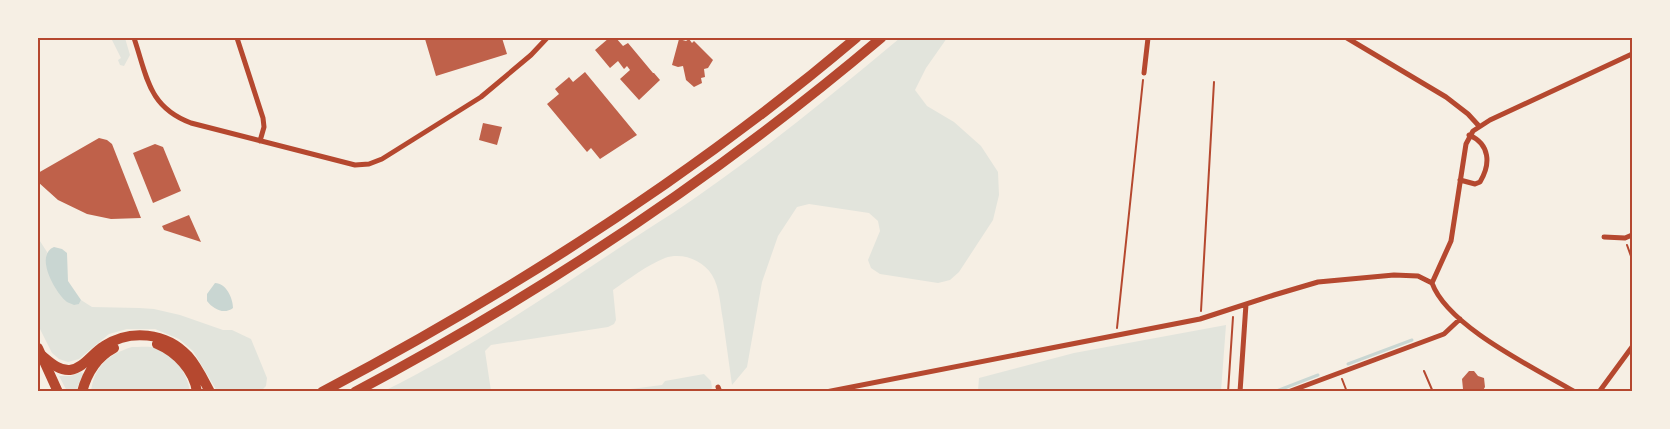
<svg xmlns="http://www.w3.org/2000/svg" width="1670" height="429" font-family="Lato,sans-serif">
	<rect width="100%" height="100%" fill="#f6efe4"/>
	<path fill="#e2e4dc" d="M 111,38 L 125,38 L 130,55 L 124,66 L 120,65 L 118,60 L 121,58 Z
		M 900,38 L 947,38 L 926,68 L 915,90 L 927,106 L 954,122 L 981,146 L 998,172 L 999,195 L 993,220 L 959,272 L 950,280 L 938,283 L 880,274 L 871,268 L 868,260 L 880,231 L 878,221 L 869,213 L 809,204 L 797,207 L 778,236 L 762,282 L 747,367 L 732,385 C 729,363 726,342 723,320 C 720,305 720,288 712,275 C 703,260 682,252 665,258 C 647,265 629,279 613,290 L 616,320 L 614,324 L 608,327 L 491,345 L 485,351 L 491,391 L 384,391 C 465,351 541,300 616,250 C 635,237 654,225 673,213 C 752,160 827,99 900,38 Z
		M 38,238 L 47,252 L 46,260 L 47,268 L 79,304 L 81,300 L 92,307 L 139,308 L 154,309 L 180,315 L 223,330 L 232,330 L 251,339 L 267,378 L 266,386 L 261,391 L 217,391 L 193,351 L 179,339 L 155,329 L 127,329 L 109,334 L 79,359 L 68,362 L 59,359 L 52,353 L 38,325 Z
		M 1226,325 L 1221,391 L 978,391 L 979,378 L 1074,353 Z
		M 132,347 C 139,347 150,346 157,348 C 175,355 187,373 190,391 L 91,392 C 94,366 109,354 132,347 Z
		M 81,372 L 83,374 L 76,391 L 67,391 L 59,376 L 71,376 Z
		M 704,374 L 711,381 L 712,388 L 709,391 L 615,391 L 662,385 L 665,381 Z"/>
	<path fill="#c9d6d2" d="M 54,247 L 62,249 L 67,253 L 68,281 L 81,300 L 79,304 L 74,305 C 72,304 69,303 67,302 C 55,293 34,255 54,247 Z
		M 215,283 C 226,283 233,298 233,308 C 224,315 213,309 207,301 L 207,294 Z"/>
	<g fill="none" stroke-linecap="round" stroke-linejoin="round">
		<path stroke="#c9d6d2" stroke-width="3" d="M 1348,364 L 1412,340
			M 1274,392 L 1318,375"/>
	</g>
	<path fill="#bf614a" d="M 428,38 L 502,38 L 507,54 L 436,76 L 425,39 Z
		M 609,38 L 616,38 L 623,46 L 628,43 L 653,73 L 654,73 L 660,80 L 639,100 L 620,79 L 630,70 L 627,66 L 624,69 L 618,61 L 610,68 L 595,50 Z
		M 679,39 L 686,41 L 689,39 L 692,43 L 694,41 L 713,60 L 708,68 L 704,69 L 705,77 L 701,78 L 702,83 L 694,87 L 686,80 L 683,66 L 678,67 L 672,65 Z
		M 585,72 L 637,135 L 600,159 L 591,148 L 587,152 L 547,104 L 559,94 L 555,89 L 568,78 L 569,77 L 573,82 Z
		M 483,123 L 502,127 L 497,145 L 479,140 Z
		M 99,138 L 107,140 L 112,144 L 141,218 L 111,219 L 87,214 L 58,200 L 38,182 L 38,173 Z
		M 155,144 L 163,147 L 181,191 L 153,203 L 133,153 Z
		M 189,215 L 201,242 L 164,230 L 162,226 Z
		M 1469,371 L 1474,371 L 1478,376 L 1484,378 L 1485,387 L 1482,392 L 1465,392 L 1463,389 L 1462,379 Z"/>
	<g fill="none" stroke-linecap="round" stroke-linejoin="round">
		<path stroke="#b5482f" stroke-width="2" d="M 1627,245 L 1632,259
			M 1201,311 L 1214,82
			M 1117,328 L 1143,80
			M 1424,371 L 1433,392
			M 1342,379 L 1347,392
			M 1228,392 L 1233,317"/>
		<path stroke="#b5482f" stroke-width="5" d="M 134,38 C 147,76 148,107 191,123 L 355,165 L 369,164 L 382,159 L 481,97 L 531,55 L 547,38
			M 237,38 L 263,118 L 264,127 L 260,141
			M 1347,38 L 1446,97 L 1468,114 L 1479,126
			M 1144,73 L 1148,38
			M 1460,180 L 1475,184 L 1480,182 C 1491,164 1490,144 1469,135
			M 1604,237 L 1625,238 L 1632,235
			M 1432,283 L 1451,241 L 1466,144 L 1473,131 L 1490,120 L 1632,54
			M 1432,283 C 1448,327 1535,368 1575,392
			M 718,387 L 720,392
			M 826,392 L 1200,319 L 1274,295 L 1318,282 L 1394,275 L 1418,276 L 1432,283
			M 1240,392 L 1246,304
			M 1288,392 L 1444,334 L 1460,319
			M 1599,392 L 1632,347"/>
		<path stroke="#b5482f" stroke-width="10" d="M 38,348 L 58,392"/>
		<path stroke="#b5482f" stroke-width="10" d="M 157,344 C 176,352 194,370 197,392
			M 40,354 C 49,361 58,371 70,370 C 84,368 92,353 104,346 C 130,329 166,332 188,356 C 197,366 203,379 210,392
			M 82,392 C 87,373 97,357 114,348
			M 322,392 C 511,292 693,176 856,38
			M 355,392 C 542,293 720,174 881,38"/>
	</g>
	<rect width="1670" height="429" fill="none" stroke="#f6efe4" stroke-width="78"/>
	<rect x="39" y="39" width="1592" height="351" fill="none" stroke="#b5482f" stroke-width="2"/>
</svg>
